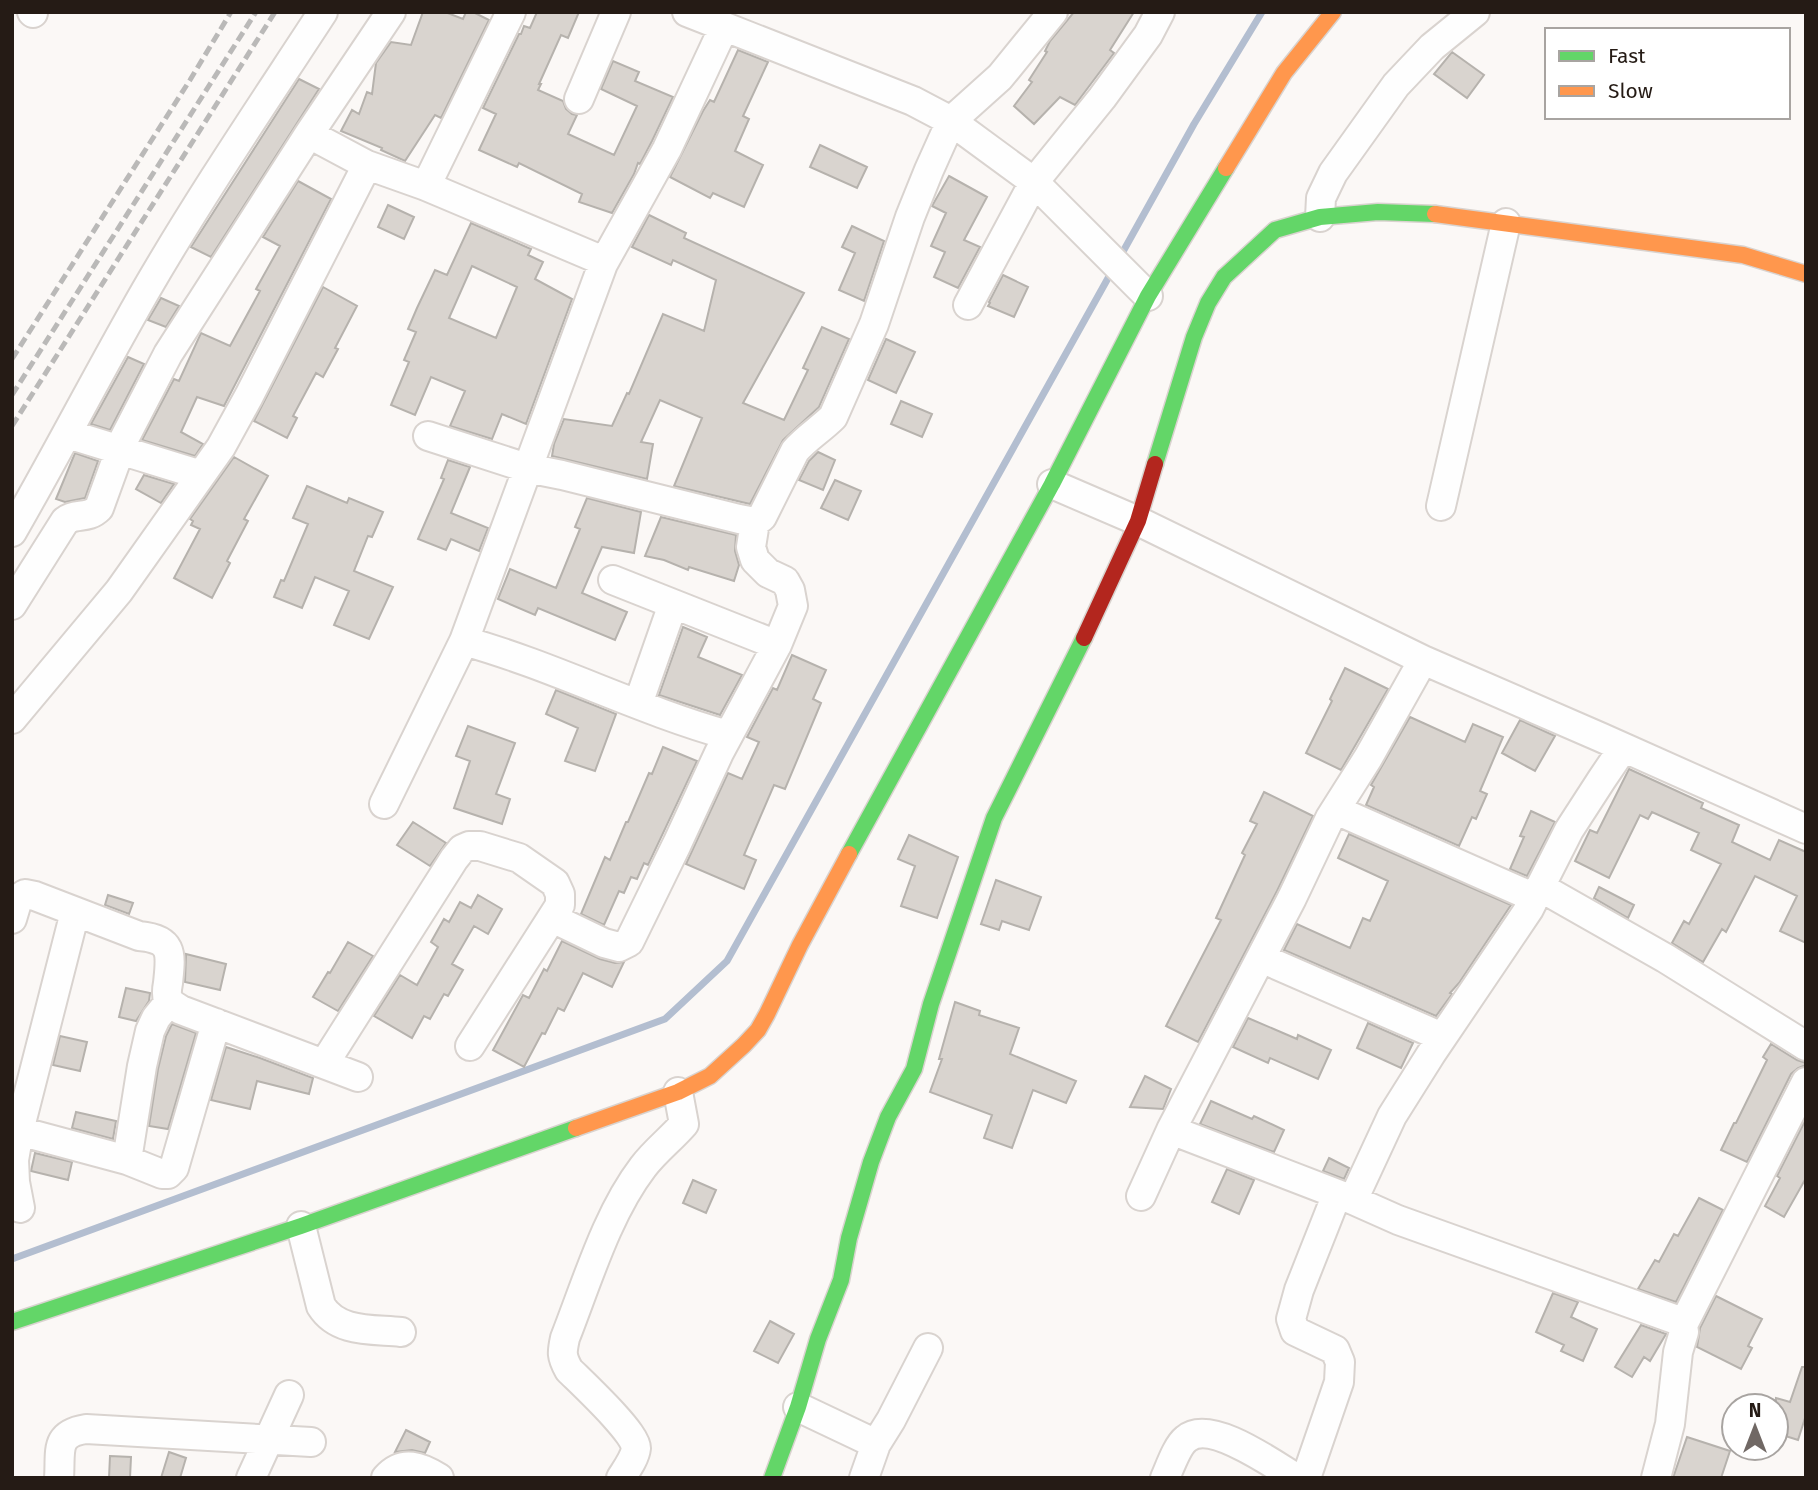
<svg xmlns="http://www.w3.org/2000/svg" width="1818" height="1490" font-family="'Fira Sans',sans-serif">
<rect width="100%" height="100%" fill="#fbf8f6"/>
<g fill="none" stroke-linecap="round" stroke-linejoin="round">
<path stroke="#b3bed0" stroke-width="7" d="M1120,257L1194,124L1262,12
M12,1259L665,1019L727,961L1112,271"/>
</g>
<path fill="#d9d4cf" stroke="#b6b2ad" stroke-width="2" fill-rule="evenodd" d="M423,12H445L463,19L466,12H473L489,20L441,118L435,115L405,161L381,150L382,148L341,131L352,110L359,114L367,92L372,94L376,63L391,42L411,45Z
M537,12H579L568,38L561,35L539,84H541L538,90L563,101L566,109L572,114L577,115L568,134L614,155L637,106L601,89L613,61L639,72L635,81L673,97L652,141L640,164L638,163L634,174L612,213L579,202L582,194L519,163L517,167L479,150L496,114L483,108L519,34H521L524,26L530,28Z
M1074,12H1134L1110,50L1114,53L1075,105L1060,97L1034,124L1014,106L1032,82L1029,80L1047,52L1045,51L1050,41Z
M738,50L768,62L743,116L749,119L735,151L763,165L744,207L713,193L710,198L670,177L703,111L710,100L714,102Z
M1452,52L1484,75L1467,98L1434,74Z
M299,79L319,89L211,257L191,247Z
M820,145L867,167L857,188L810,167Z
M949,176L987,197L964,240L980,247L958,288L934,277L945,252L931,246L946,213L932,206Z
M298,181L331,199L224,406L197,397L181,432L203,444L195,456L142,440L174,379L179,381L201,333L230,346L260,291L256,289L280,246L263,237Z
M388,205L414,217L404,239L378,227Z
M649,215L686,233L684,238L804,293L743,403L784,420L808,370L803,368L822,327L849,339L819,407L783,440L750,504L674,486L702,418L660,400L641,442L653,444L647,479L552,456L554,444L564,419L612,426L627,393L629,394L663,314L704,331L716,280L673,260L671,265L632,247Z
M471,223L531,249L528,255L543,262L535,279L572,299L526,424L502,414L492,439L450,426L465,391L431,377L415,415L391,405L409,362L404,360L416,332L408,329L417,308L435,270L447,275ZM472,266L517,287L496,338L449,318Z
M852,226L884,241L864,301L839,290L855,253L842,247Z
M1003,275L1028,287L1014,317L988,306L990,303L989,302Z
M323,287L357,306L335,348L338,349L323,377L316,373L293,416L297,418L287,438L254,421Z
M161,298L179,306L166,327L148,320Z
M886,339L915,352L896,393L868,380Z
M128,357L144,364L110,430L91,424Z
M901,401L932,414L922,437L891,424Z
M818,452L835,460L823,490L799,480L809,461Z
M75,453L98,461L85,498L65,502L56,499Z
M234,457L268,476L244,519L248,521L227,561L230,563L212,598L174,578L200,529L191,525L193,521L190,519Z
M448,460L470,467L451,513L488,528L479,551L451,539L446,550L418,539L444,479L441,478Z
M144,475L174,484L161,503L136,489Z
M835,480L861,491L848,520L821,508Z
M307,486L347,503L349,498L383,512L372,537L368,536L354,571L393,587L369,639L334,625L349,591L315,577L302,608L274,597L281,580L284,581L308,524L293,518Z
M587,498L641,512L634,553L602,547L582,593L627,612L615,640L538,608L535,615L498,599L510,569L556,588L580,529L575,527Z
M661,517L736,535L735,551L739,565L734,581L689,567L688,570L664,560L645,556Z
M683,627L707,637L698,657L742,675L720,715L659,695Z
M792,655L826,670L813,699L821,703L785,789L774,785L744,855L756,860L744,889L686,864L728,773L742,779L759,742L747,737L773,688L777,690Z
M1345,668L1388,689L1341,770L1306,753L1332,701L1330,699Z
M556,690L616,714L595,771L565,761L578,728L546,714Z
M1410,717L1465,742L1473,724L1503,737L1480,791L1487,794L1476,819L1472,817L1459,846L1366,805L1374,787L1371,785Z
M1520,720L1555,736L1535,771L1502,753Z
M468,726L515,743L496,794L510,799L502,824L454,808L470,761L456,756Z
M663,747L697,761L648,865L644,863L637,879L631,877L624,893L619,891L604,925L581,914L605,857L610,860L626,822H628L649,773L652,774Z
M1629,769L1703,803L1701,808L1739,825L1732,842L1770,860L1779,840L1806,852V943L1780,931L1797,896L1755,876L1726,932L1722,929L1703,962L1672,943L1684,921L1689,924L1721,864L1691,850L1699,833L1652,812L1648,819L1640,815L1609,878L1575,861L1590,830L1597,833Z
M1264,792L1313,816L1277,891L1198,1042L1166,1026L1221,920L1216,918L1245,855L1242,853L1257,824L1250,821Z
M1531,811L1555,822L1527,876L1510,869L1524,837L1520,836Z
M413,822L446,843L430,866L397,845Z
M1349,834L1511,905L1459,983L1450,993L1452,994L1436,1016L1284,950L1297,924L1350,948L1363,918L1370,921L1388,881L1338,858Z
M909,835L958,857L937,918L901,906L915,866L898,859Z
M996,880L1041,897L1029,930L1002,921L999,930L981,924Z
M1599,887L1634,905L1628,918L1594,898Z
M108,895L133,903L129,914L105,905Z
M478,895L502,909L488,934L474,926L452,964L463,970L448,996L444,994L430,1019L424,1016L412,1038L374,1016L400,975L417,985L438,947L431,942L444,919L449,922L460,902L471,908Z
M562,941L600,959L615,963L624,962L612,987L583,973L564,1011L558,1008L545,1034L542,1033L524,1067L493,1050L523,995L529,998L544,969L547,971Z
M348,942L373,956L338,1011L313,997L328,972L330,973Z
M186,954L226,964L220,990L185,982Z
M126,988L150,993L149,1001L136,1021L119,1017Z
M955,1002L980,1011L979,1015L1019,1028L1010,1054L1076,1081L1066,1103L1033,1090L1012,1148L984,1138L992,1115L930,1092L942,1059H939Z
M1248,1018L1297,1039L1298,1035L1331,1050L1318,1079L1270,1058L1268,1063L1233,1047Z
M1368,1023L1413,1043L1401,1068L1357,1048Z
M172,1024L196,1033L168,1129L149,1126L158,1069L166,1036Z
M60,1036L87,1042L80,1071L53,1065Z
M1771,1044L1797,1060L1806,1063V1065L1798,1068L1791,1074L1747,1162L1721,1150L1734,1123H1736L1767,1060L1763,1057Z
M226,1047L260,1058L313,1078L309,1094L257,1081L250,1109L211,1100Z
M1145,1076L1171,1089L1163,1109L1130,1107Z
M1211,1101L1252,1119L1254,1116L1284,1130L1274,1152L1200,1124Z
M76,1112L116,1121L113,1139L72,1128Z
M1806,1119V1178L1784,1217L1765,1206L1780,1178L1777,1176Z
M35,1153L72,1162L68,1180L31,1171Z
M1329,1158L1349,1168L1344,1179L1323,1171Z
M1227,1169L1254,1180L1239,1214L1212,1202Z
M693,1180L716,1190L706,1213L683,1203Z
M1699,1198L1723,1210L1676,1302L1638,1289L1655,1260L1659,1262L1674,1234L1678,1236Z
M1553,1293L1578,1302L1571,1317L1597,1329L1583,1361L1561,1351L1564,1345L1536,1332Z
M1716,1296L1762,1319L1748,1346L1752,1348L1741,1369L1697,1347L1700,1328Z
M770,1321L794,1334L778,1363L754,1351Z
M1641,1325L1666,1334L1650,1361L1644,1357L1632,1377L1615,1367Z
M1802,1367H1806V1415L1798,1440L1776,1433V1398L1790,1402Z
M406,1430L430,1442L425,1453L412,1450L395,1452Z
M1687,1437L1730,1451L1721,1478H1673Z
M169,1452L186,1458L180,1478H161Z
M110,1456L131,1457L130,1478H109Z"/>
<g fill="none" stroke-linecap="round" stroke-linejoin="round">
<defs>
<path id="street" d="M32,12L33,13
M687,12L913,101L951,121L1034,182L1148,296
M579,99L616,12
M309,134L367,165L426,186L594,257L603,264
M426,186L511,12
M1320,217L1321,198L1333,173L1396,85L1432,47L1475,12
M968,305L1034,182L1102,98L1148,35L1160,12
M68,434L201,475
M428,436L527,468L562,475L739,519L755,522L762,517L795,451C806,438 821,429 833,417L874,324L910,217L929,170L951,121L1000,77L1053,12
M1052,484L1138,521L1423,660L1600,737L1806,829
M1441,506L1506,223
M12,532C58,452 100,370 146,290C201,195 263,104 323,12
M613,580L777,645
M12,605L65,521C76,512 87,520 99,508L124,439L168,354L309,134L391,12
M464,641C554,666 638,710 728,735
M638,704L673,604
M12,719L119,591L221,447L249,396L367,165
M384,804L464,641L603,264L667,149L724,27
M1336,810L1535,898
M1540,887L1665,958L1806,1046
M552,918L604,943L619,947L629,942L677,844L719,753L777,645L793,606L790,590L785,581L768,573L755,560L751,547L755,522
M12,919L18,899L25,894L35,896L139,936C174,939 171,954 168,983C167,988 166,994 168,1000C171,1004 176,1007 181,1010L358,1077
M1261,958L1442,1037
M324,1064L454,859L462,849L469,846H480L519,858L555,883L560,894V905L470,1046
M1171,1130L1353,1200L1398,1220L1677,1320L1683,1325L1684,1332L1678,1352L1670,1424L1656,1478
M19,1131L127,1160L162,1174H168L174,1168L216,1023
M127,1160L142,1066L150,1031L156,1018L169,1002
M1141,1196L1171,1130L1292,898L1330,818L1368,758L1423,660
M1353,1200L1392,1116L1431,1054L1529,909L1569,830L1602,779L1623,748
M20,1208L15,1182L14,1160L19,1131L75,912
M301,1226L321,1306C338,1333 372,1329 401,1332
M1683,1325L1806,1082
M798,1407L876,1444
M59,1478C61,1451 54,1434 86,1429L311,1442
M251,1478L289,1395
M386,1478C403,1459 421,1467 439,1478
M621,1478C626,1470 635,1458 636,1448C636,1433 582,1383 569,1370C561,1356 562,1352 565,1338C587,1282 607,1214 643,1167C655,1151 671,1139 684,1124L678,1092
M864,1478L876,1444L891,1420L928,1348
M1165,1478C1170,1467 1177,1446 1186,1439C1210,1418 1274,1465 1296,1478
M1306,1478L1339,1382L1340,1362L1335,1350L1295,1331L1291,1319L1299,1290L1337,1194"/>
<path id="fast" d="M1155,464L1194,337L1208,303L1224,277L1275,230L1320,217L1378,212L1435,214
M849,854L1052,484L1148,296L1226,168
M12,1322L301,1226L576,1128
M772,1478L798,1407L818,1339L841,1280L849,1238L871,1162L888,1117L914,1069L931,1004L994,818L1084,638"/>
<path id="slow" d="M1226,168L1284,73L1333,12
M1435,214L1743,255L1806,274
M576,1128L678,1092L710,1076L744,1045L758,1030L767,1014L800,945L849,854"/>
<path id="jam" d="M1084,638L1138,521L1155,464"/>
</defs>
<use href="#street" stroke="#d9d3cf" stroke-width="32"/>
<use href="#fast" stroke="#d9d3cf" stroke-width="19"/>
<use href="#slow" stroke="#d9d3cf" stroke-width="19"/>
<use href="#jam" stroke="#d9d3cf" stroke-width="19"/>
<use href="#street" stroke="#fefefe" stroke-width="28"/>
<use href="#fast" stroke="#63d668" stroke-width="16"/>
<use href="#slow" stroke="#ff974d" stroke-width="16"/>
<use href="#jam" stroke="#b3261e" stroke-width="16"/>
<path stroke="#bab9b8" stroke-width="5" stroke-dasharray="10 5" stroke-linecap="butt" d="M12,359L190,80L231,12
M12,395L256,12
M12,426L275,12"/>
</g>
<rect width="1818" height="1490" fill="none" stroke="#251b15" stroke-width="28"/>
<rect x="1545" y="28" width="245" height="91" fill="#ffffff" stroke="#a8a4a1" stroke-width="2"/>
<rect x="1559" y="51" width="35" height="10" fill="#63d668" stroke="#a8a4a1" stroke-width="2"/>
<text x="1608" y="63" font-size="21" fill="#251b15">Fast</text>
<rect x="1559" y="86" width="35" height="10" fill="#ff974d" stroke="#a8a4a1" stroke-width="2"/>
<text x="1608" y="98" font-size="21" fill="#251b15">Slow</text>
<g transform="translate(1755 1427)"><circle r="33" fill="#ffffff" stroke="#a8a4a1" stroke-width="2"/>
<path d="M0-5L12 26L0 18L-12 26Z" fill="#706864"/>
<text y="-10" font-size="19" font-weight="bold" text-anchor="middle" fill="#251b15">N</text>
</g>
</svg>
